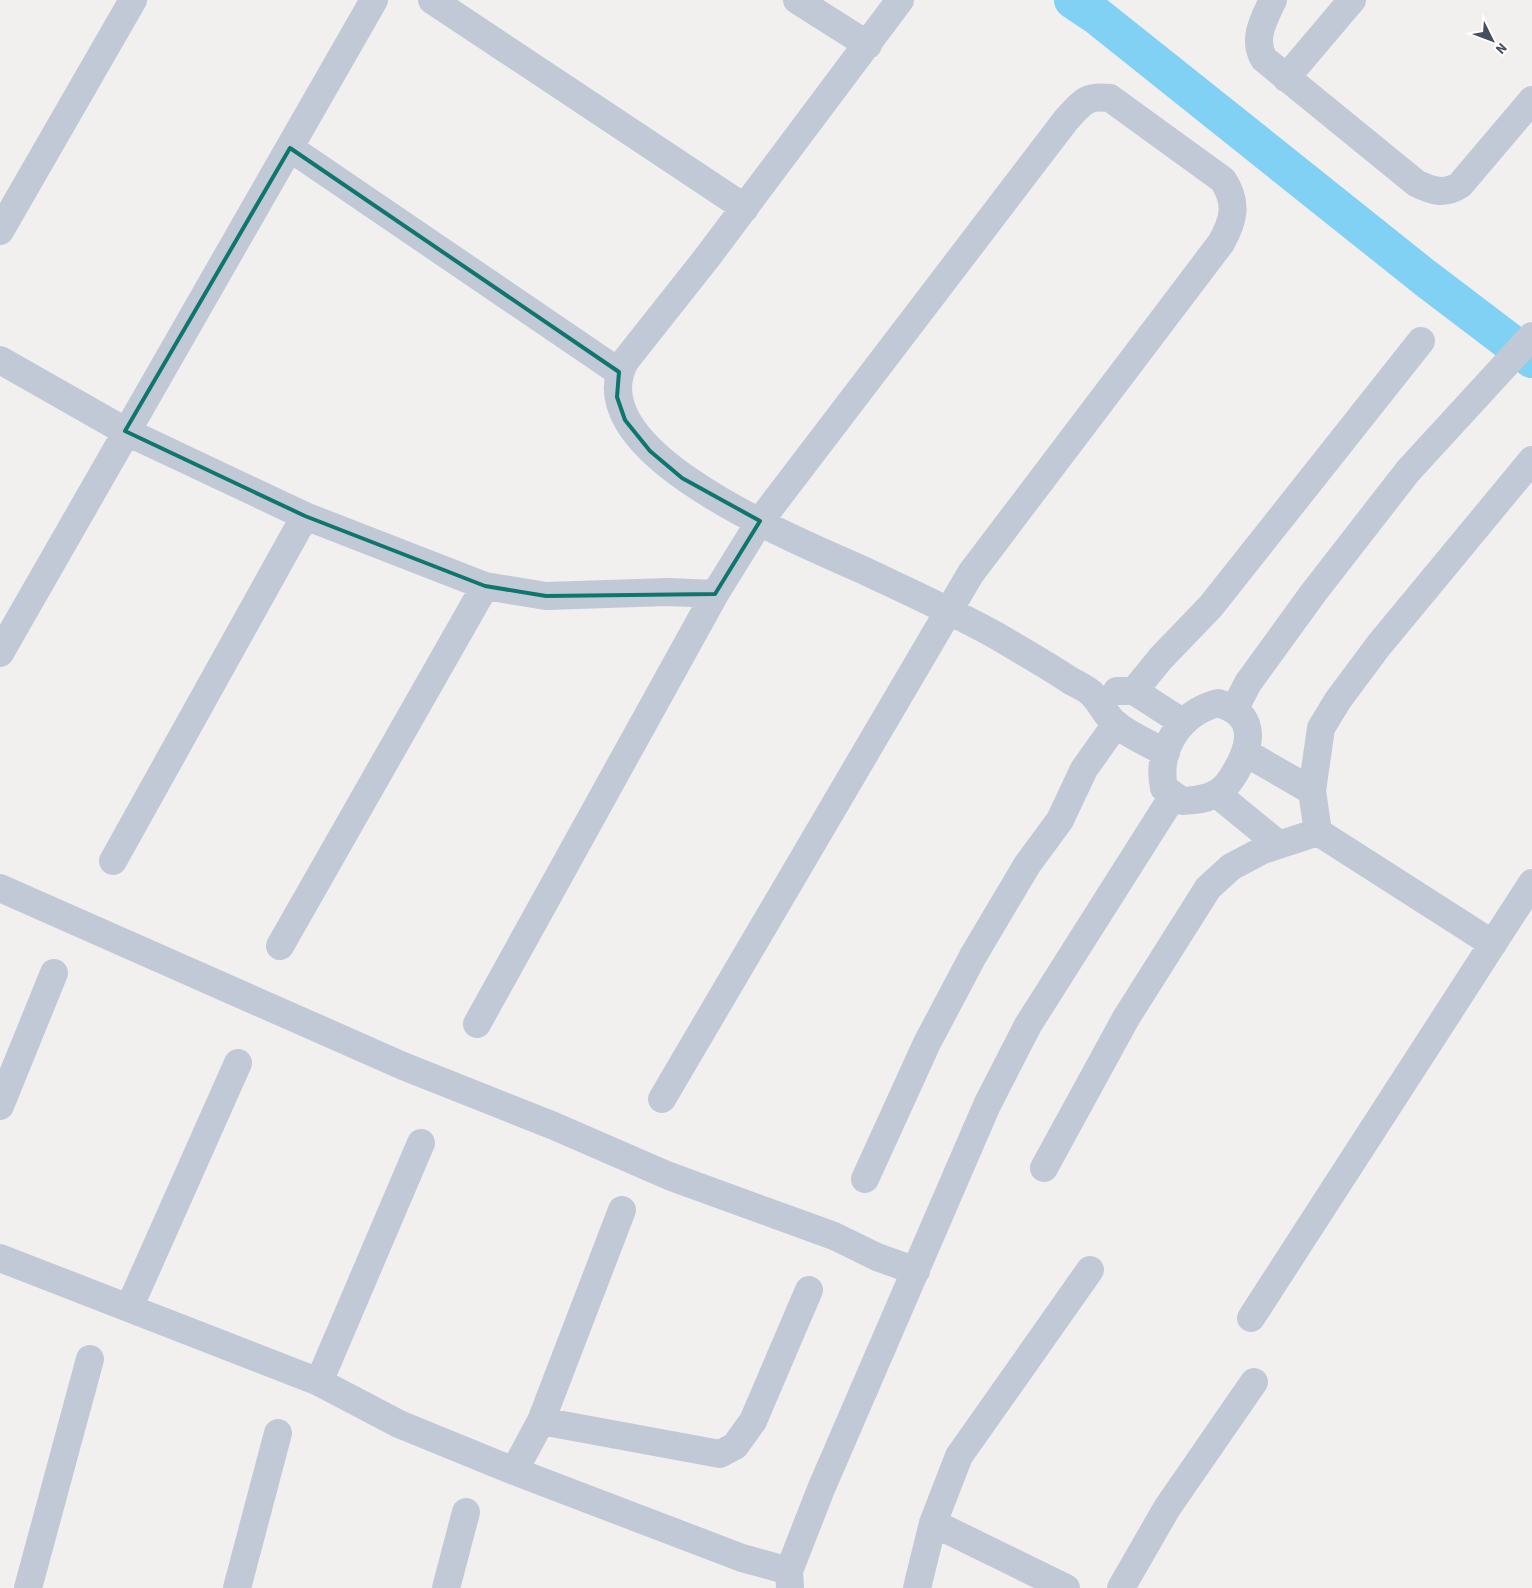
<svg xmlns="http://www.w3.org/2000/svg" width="1532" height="1588" font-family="'Source Sans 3',sans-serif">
<rect width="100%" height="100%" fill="#f2efef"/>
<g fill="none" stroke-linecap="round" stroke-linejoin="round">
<path stroke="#81d1f5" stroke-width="38" d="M1073,0L1097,16L1424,277L1532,359"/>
<path stroke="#c1c9d6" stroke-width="28" d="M432,0L745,208
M797,0L868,45
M900,0L709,255L626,360C572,452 804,543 865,571C909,592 954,612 997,636C1022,651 1047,665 1071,681C1078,685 1088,689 1093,695C1102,704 1106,717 1117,725C1131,736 1150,744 1166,753
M1273,0C1264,19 1252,39 1264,59L1416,183C1432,191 1444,195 1460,185L1532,100
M1286,78L1352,0
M290,148L619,372
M0,231L133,0
M0,360L125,431L305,516L485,586L546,596L668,592L715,594
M0,653L374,0
M1117,691H1134L1182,722
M1134,691L1161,658L1211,606L1421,341
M1218,703C1256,714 1253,742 1236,771C1231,780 1224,790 1215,794C1205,800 1193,800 1182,801L1164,788C1156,749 1180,713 1218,703Z
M1235,708L1248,683L1314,592L1408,471L1532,336
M1246,753L1312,791
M1217,794L1278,844
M113,861L305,516
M0,888L403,1066L554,1126L669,1176L834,1236L877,1257L916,1271
M1493,944L1318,832L1312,791L1321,728L1338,700L1379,645L1532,460
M280,946L485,586
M477,1024L715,594L760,521L1066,120C1082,103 1085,95 1110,98L1223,180C1238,203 1234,220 1221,243L971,573L662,1099
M0,1106L54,973
M1044,1168L1126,1018L1208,888L1231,867L1263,850L1318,832
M865,1179L927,1043L973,956L1027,865L1060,820L1084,769L1116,724
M0,1258L319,1382L399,1424L514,1471L742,1558L789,1571
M129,1308L238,1063
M1251,1318L1532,883
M319,1382L421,1143
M541,1421L720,1454L735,1446L753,1421L809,1290
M514,1471L541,1421L622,1210
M933,1523L1066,1588
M28,1588L90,1359
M237,1588L278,1433
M446,1588L466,1512
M790,1588L789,1571L821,1489L987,1105L1028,1025L1173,796
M917,1588L933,1523L959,1456L1090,1270
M1121,1588L1167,1508L1254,1382"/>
</g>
<path fill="none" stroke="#0f766e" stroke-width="4" stroke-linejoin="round" d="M290,148L619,372L617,397L625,420L650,451L682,478L760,521L715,594L546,596L485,586L305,516L125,431Z"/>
<g transform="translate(1492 40) rotate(132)" stroke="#ffffff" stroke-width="4" paint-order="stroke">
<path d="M0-4L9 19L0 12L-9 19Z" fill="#45505f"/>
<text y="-8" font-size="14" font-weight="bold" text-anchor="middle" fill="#45505f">N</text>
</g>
</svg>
